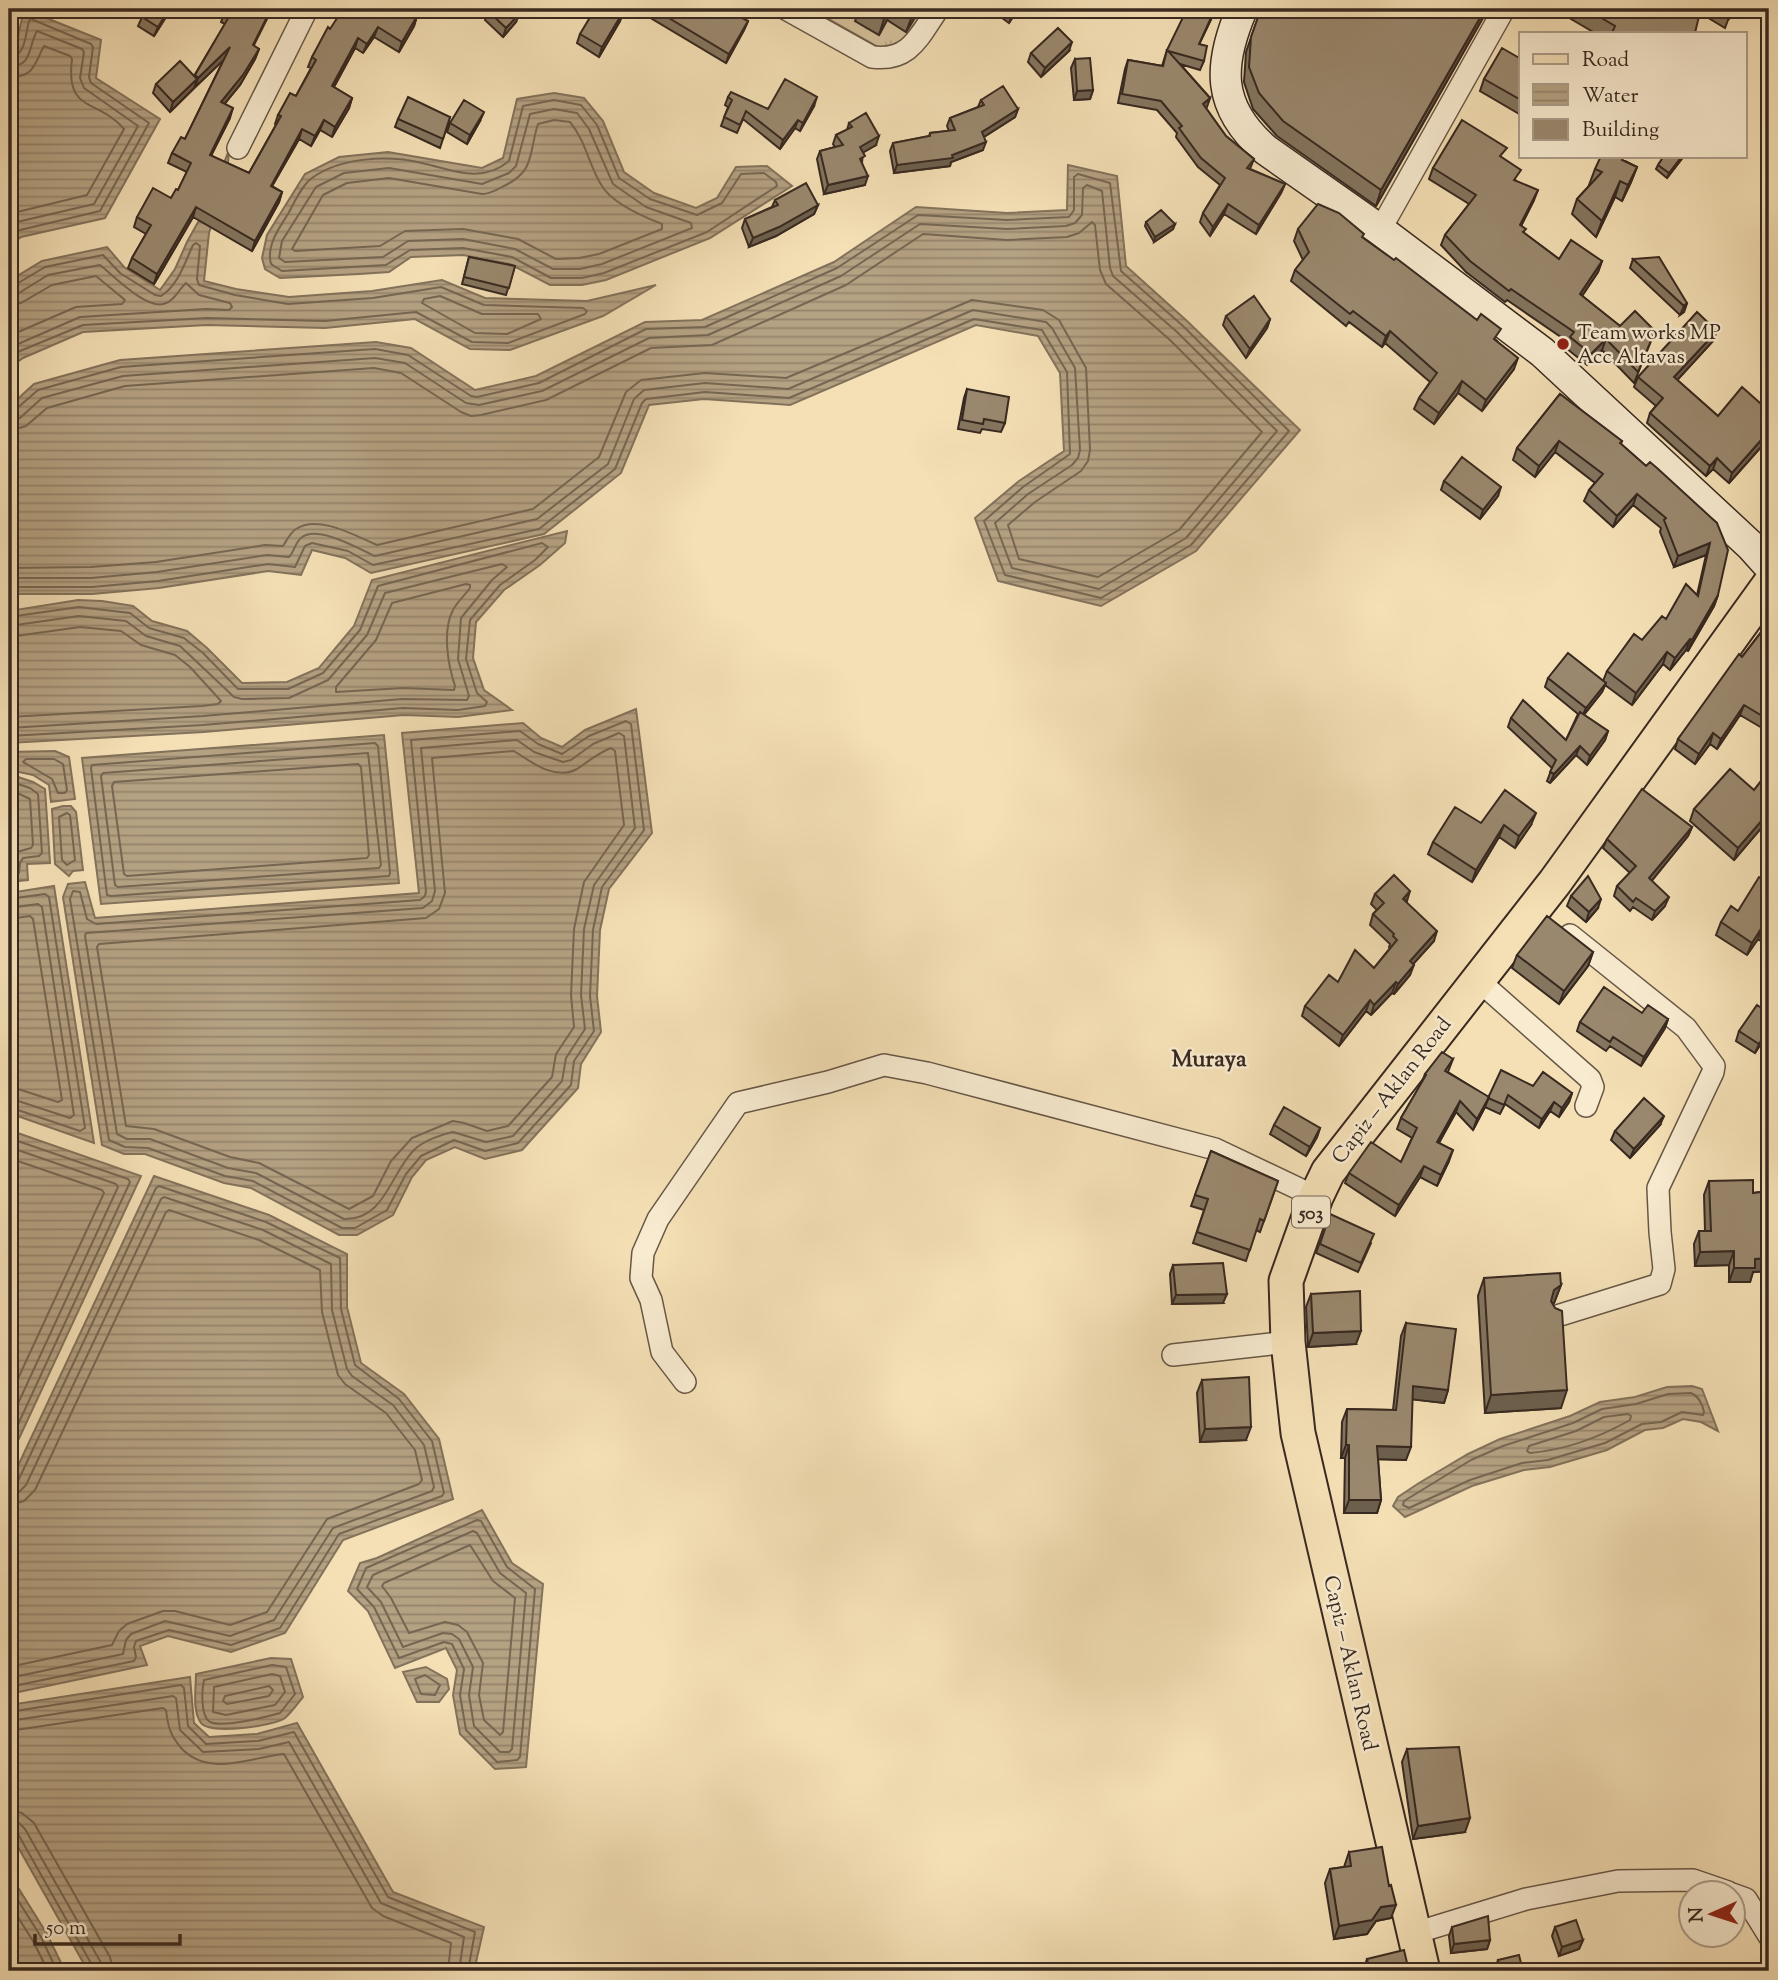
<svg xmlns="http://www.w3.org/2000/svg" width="1778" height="1980" font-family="'Sorts Mill Goudy',serif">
<defs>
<pattern id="park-tufts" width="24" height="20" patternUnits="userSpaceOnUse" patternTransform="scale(1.75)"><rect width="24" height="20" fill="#d5c19c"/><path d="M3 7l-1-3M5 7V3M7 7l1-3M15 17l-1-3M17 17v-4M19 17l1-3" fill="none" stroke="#b8a686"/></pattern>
<pattern id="water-rules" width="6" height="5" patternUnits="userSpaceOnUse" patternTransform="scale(1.75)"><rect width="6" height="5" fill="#b5a283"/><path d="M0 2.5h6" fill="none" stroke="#94846b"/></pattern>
</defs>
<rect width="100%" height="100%" fill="#f5e0b6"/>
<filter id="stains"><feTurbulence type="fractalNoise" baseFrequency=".00286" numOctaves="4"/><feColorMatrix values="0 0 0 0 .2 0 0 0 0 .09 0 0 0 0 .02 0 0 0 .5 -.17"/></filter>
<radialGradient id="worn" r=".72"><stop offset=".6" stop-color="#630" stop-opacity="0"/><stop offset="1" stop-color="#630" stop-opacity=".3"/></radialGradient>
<path fill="url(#park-tufts)" stroke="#86755e" stroke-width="2" d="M811,9H925L900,44L880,48Z"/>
<path fill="url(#water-rules)" stroke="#83725b" stroke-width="2" d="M24,9L101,40L96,78L160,119L105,218L21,237L9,246V51L15,50Z
M554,93L584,98L603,121L624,172L654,193L696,208L717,198L736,167L767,166L792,186L710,238L606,280L582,285H550L510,264L463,255L411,257L389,272L359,274L280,278L265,269L262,258L267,235L305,174L339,157L388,152L482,168L503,158L517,99Z
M229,150L227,176L209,233L204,281L236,289L289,297L372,291L442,280L485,298L587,301L656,285L603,316L510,350L470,349L415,319L325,328L207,325L83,332L23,358L9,368V281L42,261L107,247L124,267L160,290L175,269L187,242L207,206Z
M1068,165L1117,176L1126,266L1187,321L1300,430L1196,551L1101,606L998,581L975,518L1019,481L1064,451L1060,373L1038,336L976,325L790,405L704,399L649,405L621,473L544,534L371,573L345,558L312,550L301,575L268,571L159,588L92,594H9V407L34,384L120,360L376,342L411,348L475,390L536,376L645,322L702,320L834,262L916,207L1007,213L1067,210Z
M567,531L565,543L540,565L504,590L476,622L473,658L484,690L512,710L458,717L404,715L204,732L9,743V611L78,600L102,601L133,606L152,621L187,631L207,648L242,683L287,682L319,668L354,626L372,580Z
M636,709L652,833L609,889L600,930L597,996L601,1032L581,1064L578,1088L522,1150L485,1159L455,1147L426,1160L412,1177L393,1215L357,1235H339L251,1188L224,1183L145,1154H124L102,1145L63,897L68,884L85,882L95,918L419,893L402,733L523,723L541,738L562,747L585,730Z
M384,735L399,883L101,904L82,758Z
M55,751L69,757L75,799L51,802L49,785L33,775L9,770V752Z
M9,774L33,782L45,789L50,863L27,864L28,880L9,882Z
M63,806H71L76,812L83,870L73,871L69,876L55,864L52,809Z
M54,886L94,1143L9,1113V893Z
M9,1130L141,1176L9,1460Z
M154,1176L269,1215L347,1254V1307L361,1363L404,1394L439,1439L453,1499L343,1540L285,1633L231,1652L168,1636L140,1646L147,1665L9,1694V1485Z
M1692,1386L1702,1389L1718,1431L1701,1422L1683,1419L1663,1428L1645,1430L1607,1450L1550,1467L1524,1470L1472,1486L1405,1517L1393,1506L1398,1497L1419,1483L1468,1454L1500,1439L1570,1416L1600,1402L1635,1397L1667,1387Z
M482,1510L512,1563L543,1584L526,1767L495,1769L460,1734L453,1695L457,1670L446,1648L395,1668L368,1611L348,1591L360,1563L377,1558Z
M271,1658L291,1659L303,1697C298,1703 292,1712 285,1718C275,1726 210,1735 201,1723C192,1711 196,1688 196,1674Z
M426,1667L447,1679L449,1689L439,1702H417L403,1672Z
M190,1677L194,1723L209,1737L257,1734L297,1723L393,1892L484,1927L474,1971H88L9,1831V1705Z
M9,1873L47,1934L65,1971H9Z"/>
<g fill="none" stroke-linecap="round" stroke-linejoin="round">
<path stroke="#766652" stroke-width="2" d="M9,57C26,57 25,35 29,21L31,19L91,44L93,47L89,77L91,83L149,123L100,211L20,230L9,237
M9,66C33,67 28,46 37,31L82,49L84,52L80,78L84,88L138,126L94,204L17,222L9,227
M9,77C35,77 34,64 44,46L70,56L72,59C65,114 98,98 124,129L87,195L9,214
M554,100L581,105L597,125L619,178L650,199L697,215L722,203L741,174L764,173L776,182L777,186L707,232L604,273L582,278H551L512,257L463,248L410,250L386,265L282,271L271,264C266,246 279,228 288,214C294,203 302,185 312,178C341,157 388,155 422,163C452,170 482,184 509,161L523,106Z
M554,109L577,113L589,129L613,184L646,207L691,223L692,228L602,264L580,269H553L515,249L463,239L408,241L383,257L285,262L279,258L282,241L316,187L344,173L389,168L482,184L509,173L516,166L530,114Z
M554,120L570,122C586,141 589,166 602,186C612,203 644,217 662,224V229L599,254L579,258L556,259L518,239L463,229L405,231L380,246L295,251L292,249L323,195L347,183L389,178L482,194C489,194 495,191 502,187C536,171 528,155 538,124Z
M9,286L15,285L45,267L103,255L120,273L155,295L161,296C178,286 185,262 193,245L196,243L200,246L197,279L199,285L235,295L288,304L373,298L441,287L484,305L583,308L587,311L585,314L508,343L472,342L416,312L325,321L207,318L83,325L20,351L9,359
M9,295L19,293L48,275L100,265C113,275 148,312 166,303C175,300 179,289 186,283L199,295L230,303L232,307L229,310L206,309L80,317L9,348
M440,296L482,314H538L541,319L507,334L475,333L422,303L424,299Z
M9,305L21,303L52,285L96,276L125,300L122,304L76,307L9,336
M9,411L15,410L38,390L121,367L375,349L408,355L471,396L477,397L539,383L646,329L705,327L837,268L918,215L1007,220L1069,217L1074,210V177L1078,174L1110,183L1121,271L1183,326L1289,431L1191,545L1101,598L1005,575L984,521L1023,487L1070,454L1067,372L1042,330L974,319L789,398L705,392L646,399L642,403L615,469L539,529L373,565L348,551L312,543L305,546L295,567L268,564L158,581L92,587H9
M9,420L20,418L42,398L123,376L375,358L405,363L466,403L479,405L542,391L649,338L708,335L841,276L920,224L1007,229L1066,226L1075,223L1082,215L1083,188L1087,185L1102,191L1110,268L1113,276L1177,332L1277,431L1186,538L1099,589L1012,568L995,523L1028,494L1072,465L1078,458L1080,450L1075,368L1052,328L1046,322L973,310L788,389L705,383L644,390L634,399L608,464L537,519L375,556C359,549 317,524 301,538C295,543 294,552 289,557L267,555L157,572L91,578H9
M9,431L26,426L47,408L125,386L374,368L401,373L461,412L471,416L481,415L546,400L651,348L712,345L846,285L923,234L1007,240L1067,237L1079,233L1092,222L1095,225L1100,270L1106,284L1170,340L1262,432L1179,530L1098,577L1019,559L1008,525L1035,502L1081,471L1088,461L1090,450L1086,368L1059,320L1043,310L972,300L786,378L705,373L641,380L626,392L599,457L533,509L377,545C356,536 318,514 296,529C290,533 287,540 283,546L265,545L156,562L91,567L9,568
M466,584L470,585V588C465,595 457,602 453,610C442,631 448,665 455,686L454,690L403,688L336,692V687L376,640L392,603Z
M9,617L79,607L130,613L149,628L184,638L203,653L238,689H288L323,673L360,630L378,586L542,543L548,547L535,560L500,585L470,620L466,659L477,693L487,702L485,706L458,710L403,708L203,725L9,736
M9,626L79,616L126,621L146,636L180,646L234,697L242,699L289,698L328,680L367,635L385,593L502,564L507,567L492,580L461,618L458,659L469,696L467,700L402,699L203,716L9,728
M9,637L80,627L121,631L141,645L175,655L190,667L221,701L218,704L202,706L9,717
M626,721L631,724L644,830L602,887L593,930L590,996L594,1031L574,1061L571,1085L518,1143L485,1151L454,1140L421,1156L406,1174L387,1210L355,1228H342L253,1181L225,1176L148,1148L125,1147L109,1140L70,899L73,891L80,892L87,919L96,924L420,900L425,896L426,891L411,740L520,731L538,744L562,754L589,736Z
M619,733L624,736L635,828L594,885L584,929L581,995L585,1029L566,1058L562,1081L513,1136L486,1142L453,1132C442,1134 423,1141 414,1150C390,1174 385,1220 344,1219L256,1173L228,1168L150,1139H127L117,1134L85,936L86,933L423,908L432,901L435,891L421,748L517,740L534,752L563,762L571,760L593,744Z
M375,743L378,746L390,873L389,876L111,896L107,895L91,768L92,765Z
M611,748L615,751L624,825L584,882L574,929L571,995L574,1027L556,1054L552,1077L508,1126L487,1131L464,1123L453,1121L412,1138L391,1161L373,1196L349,1209L259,1163L230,1157L154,1129L126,1126L97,947L99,944L426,918L439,909L445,893L432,758L514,751C531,762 555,781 577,769C589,761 598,753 611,748Z
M368,753L381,865L379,868L118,887L115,885L101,776L103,773Z
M54,759L63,764L67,790L65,793H58L52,779L23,762L26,759Z
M358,764L361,767L369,855L367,858L127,876L124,874L112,786L114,782Z
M9,781L30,788L38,794L42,853L39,856L23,858L20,863L19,873L9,875
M9,789L30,799L33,845L31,848L17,852L9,866
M67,813L70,815L75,860L67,865L62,860L59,817Z
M9,899L45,894L49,897L85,1128L80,1131L9,1107
M9,908L38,904L42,907L74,1115L70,1118L9,1098
M9,919L30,916L33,919L62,1100L58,1102L18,1089L9,1088
M9,1138L128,1179L130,1182L9,1444
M9,1147L116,1184L118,1187L9,1423
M9,1158L102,1190L104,1193L9,1398
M1691,1393C1699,1396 1702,1403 1704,1412L1703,1415L1682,1412L1661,1422L1642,1424L1605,1443L1548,1460L1522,1463L1470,1480L1409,1508L1403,1505L1404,1501L1471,1460L1503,1446L1573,1423L1602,1409L1636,1404L1668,1394Z
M1628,1414L1631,1416L1630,1420C1600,1437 1565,1450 1530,1453L1527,1451L1529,1446L1576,1431L1604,1417Z
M9,1485H14L18,1481L156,1188L159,1186L266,1222L340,1258L341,1309L355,1365L399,1399L432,1441L444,1493L442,1496L339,1534L280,1628L231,1645L169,1630L136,1641L134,1647L136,1657L134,1661L9,1687
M9,1494L19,1492L26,1485L161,1199L164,1197L263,1230L331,1264L332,1310L347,1369L352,1376L393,1405L424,1445L434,1487L432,1491L333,1528L274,1620L230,1636L165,1621L131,1634L126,1640L123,1654L9,1678
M9,1505L24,1501L35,1490L166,1212L169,1210L259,1240L320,1270L322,1312L338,1375L345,1384L386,1413L415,1450L422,1480L419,1484L327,1519L267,1612L230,1625L175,1611H163L127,1624L119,1631L112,1645L9,1667
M477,1520L481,1521L507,1567L535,1589L520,1757L517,1760L497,1762L466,1730L460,1695L464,1669L452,1644L444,1642L399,1658L374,1607L357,1589L366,1568Z
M473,1531L477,1533L500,1573L526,1593L512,1749L509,1752H500L474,1726L469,1695L473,1667L459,1639L452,1634L443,1633L403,1647L381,1602L367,1587L373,1575Z
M470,1545L493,1581L515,1598L503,1732L500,1735L484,1720L479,1695L483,1663L467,1632L458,1625L445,1622L409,1633L391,1598L382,1586L384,1583Z
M272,1665L286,1667L295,1694L280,1713C266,1717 223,1728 210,1722C200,1716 202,1689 204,1680Z
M272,1674L280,1676L285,1692L275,1705L226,1715L213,1712L214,1687Z
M425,1675L440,1685L435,1695L421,1694L415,1679Z
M269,1686L273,1690L269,1696L227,1704L223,1701L225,1696Z
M9,1712L181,1685L184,1688L188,1726L206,1744L258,1741L294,1732L388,1897L475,1932L468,1971
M9,1721L173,1696L176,1698L180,1730L203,1752L259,1749L289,1742L381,1903L464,1937L459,1971
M9,1731L163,1708L166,1710C168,1728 171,1737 183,1750C211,1777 251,1757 284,1754L372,1908L383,1916L451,1943L448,1971
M9,1810L22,1813L34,1823L110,1957L113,1971
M9,1821L18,1822L25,1829L100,1961L102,1971
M9,1830L18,1834L92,1965L93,1971
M9,1886L41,1937L57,1971
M9,1903L33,1941L48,1971"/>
<defs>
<path id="street" d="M786,9L872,57C910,62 919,36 938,9
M238,148L307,9
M1380,230L1504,9
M1478,980L1590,1079L1593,1087L1586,1106
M1557,1316L1660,1284L1664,1269L1660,1232L1658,1188L1713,1072L1714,1066L1686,1028L1570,935
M1173,1355L1288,1342
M685,1382L662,1352L651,1300L641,1278L643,1253L658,1219L738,1103L828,1082L884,1065L927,1073L1215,1149L1316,1197
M1732,1894L1746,1899L1769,1936
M1415,1933L1526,1899L1618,1881L1693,1880L1728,1892"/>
<path id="secondary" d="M1242,9C1218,65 1216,107 1266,150L1380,230L1542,352L1751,546L1769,566"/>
<path id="primary" d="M1423,1971L1298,1433L1288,1342L1286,1281L1316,1197L1328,1172L1555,882L1769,585"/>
</defs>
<use href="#street" stroke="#675746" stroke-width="24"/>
<use href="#secondary" stroke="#382920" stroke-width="33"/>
<use href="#primary" stroke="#382920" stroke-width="37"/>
<use href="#street" stroke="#f8ebd0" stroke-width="21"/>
<use href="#secondary" stroke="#f8ebd0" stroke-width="30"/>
<use href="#primary" stroke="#f5e0b6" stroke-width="33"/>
</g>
<path fill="#84755f" stroke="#382920" stroke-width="2" d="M171,9L154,36L138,26L142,17Z
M226,9L254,46L259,49L255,59L240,85L224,104L230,118L211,156L249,173L276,125L275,124L278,115L296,96L311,68L308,67L312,57L330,29L360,16H417L414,26L399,52L374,37L363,53L355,48L334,87L352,98L349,108L332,137L320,130L311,146L299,139L272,186L282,192L279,202L252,251L193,217L154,284L128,268L132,258L146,234L134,227L137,217L171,198L178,190L187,172L168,163L172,153L185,139L224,59L170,112L153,93L156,84L194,76L225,24L221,22Z
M640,9H719L729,15L748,21L744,30L726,63L639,11Z
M860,9H920L906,32L887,20L879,35L855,21Z
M990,9H1018L1009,23Z
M1088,9H1097L1095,13Z
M1216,9L1199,44L1204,61L1200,70L1180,64L1210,98L1206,108L1226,136L1254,159L1250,169L1285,184L1281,193L1256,234L1224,214L1210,236L1200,222L1203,213L1220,185L1198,167L1176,137L1177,133L1157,110L1118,103L1125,69L1128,60L1162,66L1167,50Z
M1261,9H1488L1376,206L1277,136L1253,109L1244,82L1246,52Z
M1554,9H1675L1695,33H1595Z
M1704,9H1732L1725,28L1702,14Z
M488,11L516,22L503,37L485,20Z
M623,12L620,21L599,57L577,43L580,34Z
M1069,51L1041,77L1028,62L1031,53Z
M1075,59L1093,90L1090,99L1074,100L1071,68Z
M1521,59V115L1480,91L1484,79Z
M728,97L768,109L814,106L800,131L795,128L780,149L743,119L737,133L721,126L728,107L725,105Z
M981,100L1018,109L1015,117L984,137L983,150L951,162L950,166L894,173L890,151L893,143L929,136L930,133L949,131L947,126L950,118L978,107Z
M450,117L440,148L395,127L398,119Z
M480,121L467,144L447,132L450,123Z
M849,123L876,145L863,152L862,163L865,185L824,194L817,159L820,151L835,147L833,144L836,135L847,130Z
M1664,156H1684L1667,178L1656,169L1658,165Z
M1503,159L1516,181L1534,200L1521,226L1524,233L1559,259L1602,261L1598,272L1582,296L1620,326L1655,331L1634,383L1602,350L1587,365L1566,348L1568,342L1507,300L1505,302L1466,272L1441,245L1445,235L1469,204L1429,179L1433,168Z
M1625,161L1637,167L1631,182L1622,201L1615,197L1596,237L1572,214L1577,199L1590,185H1589L1595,169Z
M775,200L818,205L814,214L776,236L749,247L742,228L745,219L772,207Z
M1146,222L1175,224L1173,229L1154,242L1145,226Z
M1298,229L1363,238L1497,341L1514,369L1482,411L1458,393L1434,424L1414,409L1419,398L1430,382L1385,343L1382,347L1349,322L1346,326L1291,281L1295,270L1303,260L1294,241Z
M469,257L515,266L506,295L462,284Z
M1633,259L1687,303L1684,312L1680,315L1630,268Z
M1226,316L1270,319L1267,328L1246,358L1223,325Z
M1713,341L1677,380L1718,416L1769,411V438L1729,483L1713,469L1706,476L1647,423L1650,413L1656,406L1634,387L1638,377Z
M967,389L1005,423L1001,432L982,429L980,433L958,429L964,398Z
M1560,394L1622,441L1621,444L1646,466L1717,523L1718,595L1714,606L1688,651L1686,650L1670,670L1663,664L1632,705L1605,685L1602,692L1584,715L1608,731L1605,740L1587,765L1576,755L1550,783L1547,781L1552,768L1508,727L1511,718L1566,740L1578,714L1545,687L1548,678L1603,681L1607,671L1666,619L1697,595L1706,555L1674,567L1660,532L1661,528L1633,505L1613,527L1584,501L1589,490L1595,483L1555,452L1535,477L1513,460L1517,448Z
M1444,481L1498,496L1480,519L1441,490Z
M1769,622V683L1768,684L1769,686V732L1740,715L1717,749L1710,744L1695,764L1675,749L1678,739Z
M1769,771V819L1734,860L1690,821L1694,809L1754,790Z
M1481,823L1531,825L1515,848L1499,837L1472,882L1428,854L1433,842Z
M1692,827L1688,836L1651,881L1665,906L1652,920L1633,907L1630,911L1614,896L1617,886L1630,873L1603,848L1607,839Z
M1769,883V947L1758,939L1747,955L1716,935L1721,922L1738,911Z
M1375,894L1406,902L1434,941L1413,964L1410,975L1394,994L1392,993L1371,1015L1366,1011L1339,1046L1302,1016L1305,1006L1338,982L1374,968L1390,948L1389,947L1390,944L1370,925L1373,914L1377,910L1371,904Z
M1571,896L1598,908L1586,922L1567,906Z
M1593,952L1588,966L1559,1004L1512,968L1517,955Z
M1668,1019L1665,1028L1641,1066L1610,1046L1606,1051L1577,1031L1580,1022Z
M1739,1031H1769L1755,1053L1736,1041Z
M1453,1059L1448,1072L1488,1097L1533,1086L1572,1093L1569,1102L1559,1117L1550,1111L1539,1128L1505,1104L1500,1114L1485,1107L1473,1130L1456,1112L1439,1143L1449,1161L1437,1186L1420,1177L1395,1216L1345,1183L1349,1173L1401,1162L1412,1138L1397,1129L1401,1118L1421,1084L1425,1074Z
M1274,1125L1320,1128L1317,1137L1306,1156L1270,1134Z
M1660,1125L1630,1158L1611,1140L1615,1131Z
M1211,1151L1278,1181L1260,1232L1256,1230L1246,1261L1193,1243L1204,1210L1191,1206Z
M1709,1181L1753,1193L1769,1191V1271L1753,1272L1750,1282H1729V1265L1695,1266L1694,1244L1699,1231H1705L1704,1195Z
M1330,1214L1371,1243L1358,1272L1316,1253Z
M1173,1265L1223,1303L1172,1304L1170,1274Z
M1484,1278L1561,1285L1554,1303L1553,1304L1561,1408L1485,1413L1478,1296Z
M1311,1294L1356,1344L1308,1347L1306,1307Z
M1406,1323L1448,1390L1444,1403L1412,1399L1406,1460L1378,1459L1381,1500L1377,1513H1344L1345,1458H1341L1342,1422L1347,1409L1393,1410L1401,1336Z
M1202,1380L1246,1440L1200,1442L1197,1393Z
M1407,1749L1465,1832L1413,1839L1402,1762Z
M1767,1818H1769V1873L1765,1853L1764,1826Z
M1349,1852L1391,1918L1376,1921L1367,1934L1334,1939L1325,1883L1330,1869L1344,1867Z
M1452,1927L1490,1940L1487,1949L1451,1953L1449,1936Z
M1555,1927L1583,1940L1579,1949L1559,1956L1552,1936Z
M1367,1959L1407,1971H1364V1968Z
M1498,1960L1523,1971H1496L1495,1968Z"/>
<path fill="#6c5f4d" stroke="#382920" stroke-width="2" d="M169,9H171L154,36L158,27Z
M271,9H272L249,55L253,45Z
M891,9H892L887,20L879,35L884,19Z
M916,9H920L906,32L912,16Z
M1015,9H1018L1009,23L1012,14Z
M1215,9H1216L1195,53L1199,44Z
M1485,9H1488L1376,206L1381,190Z
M623,12L620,21L599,57L602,47Z
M520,13L516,22L503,37L506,28Z
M417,16L414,26L399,52L402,42Z
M748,21L744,30L726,63L729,54Z
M378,27L374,37L363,53L367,44Z
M358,38L355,48L329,96L332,86Z
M1072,42L1069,51L1041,77L1045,68Z
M230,47L227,57L195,87L198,78Z
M259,49L255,59L240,85L218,112L221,102Z
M197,79L194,88L170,112L173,102Z
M1093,90L1090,99L1074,100L1077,91Z
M817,97L814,106L800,131L803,123Z
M352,98L349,108L332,137L335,127Z
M1210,98L1207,107L1200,113L1203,104Z
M233,108L230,118L206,165L210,155Z
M1018,109L1015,117L979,140L982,132Z
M484,112L480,121L467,144L470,135Z
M324,120L320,130L311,146L315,136Z
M798,120L795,128L780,149L783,140Z
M302,129L299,139L267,195L271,186Z
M879,136L876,145L857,156L860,147Z
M986,142L983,150L951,162L950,166L894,173L897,165L952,155Z
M1682,156H1684L1667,178L1669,173Z
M1637,167L1631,182L1622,201L1628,185Z
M868,176L865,185L824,194L828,185Z
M1620,181L1615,197L1596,237L1602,221Z
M1285,184L1281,193L1256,234L1259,225Z
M1538,190L1534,200L1516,236L1520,225Z
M282,192L279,202L252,251L255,241Z
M1228,204L1224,214L1210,236L1213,227Z
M818,205L814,214L776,236L749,247L753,238Z
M196,207L193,217L154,284L157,274Z
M1175,224L1173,229L1154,242L1155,237Z
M1602,261L1598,272L1576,305L1580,294Z
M1687,303L1684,312L1680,315L1684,306Z
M1270,319L1267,328L1246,358L1250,349Z
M1390,331L1385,343L1382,347L1386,336Z
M1717,331L1713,341L1670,388L1674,377Z
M1606,339L1602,350L1587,365L1591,354Z
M1518,358L1514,369L1482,411L1486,400Z
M1462,381L1458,393L1434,424L1439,413Z
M1769,431V438L1729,483L1732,473Z
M1559,441L1555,452L1535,477L1539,466Z
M1717,458L1713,469L1706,476L1710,466Z
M1501,487L1498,496L1480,519L1483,510Z
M1637,494L1633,505L1613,527L1617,516Z
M1710,543L1706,555L1674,567L1678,556Z
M1718,595L1714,606L1688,651L1692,640Z
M1690,639L1686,650L1670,670L1675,658Z
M1667,652L1663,664L1632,705L1636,693Z
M1606,683L1602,692L1582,717L1586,708Z
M1744,705L1740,715L1717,749L1721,739Z
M1608,731L1605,740L1587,765L1590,756Z
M1713,733L1710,744L1695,764L1699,754Z
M1580,746L1576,755L1550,783L1554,774Z
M1769,812V819L1734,860L1738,848Z
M1536,813L1531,825L1515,848L1519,836Z
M1504,825L1499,837L1472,882L1476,870Z
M1692,827L1688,836L1646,888L1649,878Z
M1410,891L1407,901L1403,899Z
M1669,897L1665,906L1652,920L1655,911Z
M1601,899L1598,908L1586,922L1589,912Z
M1762,927L1758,939L1747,955L1752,943Z
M1437,931L1434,941L1406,972L1410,961Z
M1593,952L1588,966L1559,1004L1564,991Z
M1414,965L1410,975L1394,994L1398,984Z
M1396,982L1392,993L1371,1015L1374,1005Z
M1370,1000L1366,1011L1339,1046L1343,1035Z
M1668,1019L1665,1028L1641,1066L1644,1057Z
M1769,1027V1031L1755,1053L1759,1044Z
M1572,1093L1569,1102L1559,1117L1562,1108Z
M1489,1097L1485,1107L1473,1130L1477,1119Z
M1460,1101L1456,1112L1433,1153L1437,1142Z
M1554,1102L1550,1111L1539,1128L1542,1119Z
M1664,1116L1660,1125L1630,1158L1634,1149Z
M1320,1128L1317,1137L1306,1156L1310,1147Z
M1453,1150L1449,1161L1437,1186L1441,1175Z
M1424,1166L1420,1177L1395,1216L1399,1205Z
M1734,1251L1729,1265L1695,1266L1700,1252Z
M1769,1258V1271L1753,1272L1750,1282H1729L1734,1268L1755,1259Z
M1561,1285L1554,1303L1547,1308L1554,1290Z
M1227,1294L1223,1303L1172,1304L1176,1295Z
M1361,1331L1356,1344L1308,1347L1313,1333Z
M1413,1386L1448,1390L1444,1403L1408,1399Z
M1567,1390L1561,1408L1485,1413L1491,1395Z
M1251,1427L1246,1440L1200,1442L1205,1429Z
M1346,1445H1349L1345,1458H1341Z
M1377,1446L1411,1447L1406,1460L1372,1459Z
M1349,1500H1381L1377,1513H1344Z
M1470,1818L1465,1832L1413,1839L1418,1826Z
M1396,1905L1391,1918L1376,1921L1367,1934L1334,1939L1339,1926L1381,1907Z
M1490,1940L1487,1949L1451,1953L1454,1944Z
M1583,1940L1579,1949L1559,1956L1562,1947Z
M1408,1967L1407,1971H1392Z"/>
<path fill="#9a886e" stroke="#382920" stroke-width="2" d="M147,9H169L158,27L142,17Z
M226,9H271L253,45L259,49L243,75L221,102L233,108L210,155L249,173L281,116L278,115L290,93L296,96L316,60L312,57L328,27L330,29L343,9H349L360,16L365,9H405L417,16L402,42L378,27L367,44L358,38L332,86L352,98L335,127L324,120L315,136L302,129L271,186L282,192L255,241L196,207L157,274L132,258L151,225L137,217L153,188L171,198L176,189L178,190L191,163L172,153L181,137L185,139L230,47L198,78L195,75L230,15L224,12Z
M490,9H515L520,13L506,28L488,11Z
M595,9H618L623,12L602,47L580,34Z
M654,9H719L729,15L731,12L748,21L729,54Z
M867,9H891L884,19Z
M901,9H916L912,16Z
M1005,9H1015L1012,14Z
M1187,9H1215L1199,44L1207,46L1204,61L1168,51L1210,98L1203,104L1226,136L1254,159L1247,168L1285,184L1259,225L1228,204L1213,227L1203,213L1225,178L1201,158L1179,128L1182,126L1161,101L1122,94L1128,60L1163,66L1167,50Z
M1261,9H1485L1381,190L1283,121L1259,93L1249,67L1251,37Z
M1586,9H1675L1685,13L1699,16L1695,33H1612L1615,26Z
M1711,9H1732L1729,19Z
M1058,28L1072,42L1045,68L1031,53Z
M1502,48L1521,59V100L1484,79Z
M1090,58L1093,90L1077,91L1075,59Z
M180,61L197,79L173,102L156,84Z
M785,79L817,97L803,123L798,120L783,140L746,111L740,125L724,117L732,100L728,97L731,92L768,109Z
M1003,86L1018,109L982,132L986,142L952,155L953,158L897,165L893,143L930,136V133L955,130L950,118L984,105L981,100Z
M408,97L450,117L443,139L398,119Z
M464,100L484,112L470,135L450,123Z
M866,113L879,136L860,147L865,156L860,159L868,176L828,185L820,151L843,145L836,135L852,127L849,123Z
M1462,120L1507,148L1500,156L1521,170L1514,180L1538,190L1520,225L1526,229L1523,232L1559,259L1571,240L1602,261L1580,294L1620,326L1635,311L1655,331L1638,372L1606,339L1591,354L1570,337L1574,332L1511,289L1509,291L1470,261L1445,235L1476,195L1433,168Z
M1601,156H1624L1622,160L1637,167L1628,185L1620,181L1602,221L1577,199L1602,172L1595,169Z
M1664,156H1682L1669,173L1658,165Z
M806,183L818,205L779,227L753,238L745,219L778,205L775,200Z
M1318,204L1339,213L1364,234L1362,237L1394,260L1396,258L1477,320L1481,314L1501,329L1494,339L1518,358L1486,400L1462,381L1439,413L1419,398L1437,373L1390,331L1386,336L1353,311L1350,314L1295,270L1309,252L1298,229Z
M1161,210L1175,224L1155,237L1146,222Z
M469,257L515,266L509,288L464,277Z
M1659,257L1687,303L1684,306L1633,259Z
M1254,296L1270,319L1250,349L1226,316Z
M1697,312L1717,331L1674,377L1718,416L1742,387L1769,411V431L1732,473L1717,458L1710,466L1650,413L1663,398L1638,377Z
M967,389L1009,397L1005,423L984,419L983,424L962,420Z
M1560,394L1622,441L1620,443L1646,466L1650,462L1657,468L1717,523L1728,550L1718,595L1692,640L1690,639L1675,658L1667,652L1636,693L1607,671L1634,634L1642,640L1662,616L1666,619L1686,584L1698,596L1710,543L1678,556L1664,520L1666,518L1637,494L1617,516L1589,490L1603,474L1559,441L1539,466L1517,448Z
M1462,457L1501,487L1483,510L1444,481Z
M1769,622V678L1766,683L1769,686V720L1744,705L1721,739L1713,733L1699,754L1678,739L1739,654L1742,657Z
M1568,653L1606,683L1586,708L1548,678Z
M1523,700L1566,740L1580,712L1608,731L1590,756L1580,746L1554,774L1550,772L1556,760L1511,718Z
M1730,769L1754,790L1769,771V812L1738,848L1694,809Z
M1642,789L1692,827L1649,878L1669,897L1655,911L1636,898L1633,902L1617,886L1636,866L1607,839Z
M1505,790L1536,813L1519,836L1504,825L1476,870L1433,842L1455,807L1481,823Z
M1394,875L1410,891L1403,899L1437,931L1410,961L1414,965L1398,984L1396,982L1374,1005L1370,1000L1343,1035L1305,1006L1329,975L1338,982L1355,950L1374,968L1397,940L1393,936L1394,934L1373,914L1384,903L1375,894Z
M1588,876L1601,899L1589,912L1571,896Z
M1759,877L1769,883V931L1762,927L1752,943L1721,922L1731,906L1738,911Z
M1547,916L1593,952L1564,991L1517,955Z
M1604,987L1642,1013L1648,1005L1668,1019L1644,1057L1613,1037L1610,1042L1580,1022Z
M1757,1005L1769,1013V1027L1759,1044L1739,1031Z
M1442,1052L1453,1059L1445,1071L1489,1097L1477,1119L1460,1101L1437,1142L1453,1150L1441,1175L1424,1166L1399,1205L1349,1173L1371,1142L1401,1162L1417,1128L1401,1118L1426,1075L1425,1074Z
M1501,1070L1533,1086L1543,1072L1572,1093L1562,1108L1554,1102L1542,1119L1508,1095L1504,1105L1488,1098Z
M1644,1098L1664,1116L1634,1149L1615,1131Z
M1284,1107L1320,1128L1310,1147L1274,1125Z
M1211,1151L1278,1181L1264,1221L1260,1219L1250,1250L1197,1232L1208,1199L1195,1195Z
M1753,1180V1193L1769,1191V1258L1755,1259V1268H1734V1251L1700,1252L1699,1231H1711L1709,1181Z
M1330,1214L1374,1234L1361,1263L1320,1244Z
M1223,1263L1227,1294L1176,1295L1173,1265Z
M1560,1273L1561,1285L1554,1290L1551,1301L1555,1308L1562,1311L1567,1390L1491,1395L1484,1278Z
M1360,1291L1361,1331L1313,1333L1311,1294Z
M1406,1323L1456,1329L1448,1390L1413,1386L1411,1447L1377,1446L1381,1500H1349V1445H1346L1347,1409L1396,1410Z
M1249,1377L1251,1427L1205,1429L1202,1380Z
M1459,1747L1470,1818L1418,1826L1407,1749Z
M1767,1818H1769V1852L1768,1845Z
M1382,1847L1389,1886L1391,1885L1396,1905L1381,1907L1372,1920L1339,1926L1330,1869L1351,1866L1349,1852Z
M1488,1916L1490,1940L1454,1944L1452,1927Z
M1576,1920L1583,1940L1562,1947L1555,1927Z
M1404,1950L1408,1967L1392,1971H1370L1367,1959Z
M1519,1955L1523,1971H1499H1501L1498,1960Z"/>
<circle fill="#8f2418" stroke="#f8ebd0" stroke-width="2.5" cx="1563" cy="344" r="7"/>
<g text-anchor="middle" stroke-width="5" stroke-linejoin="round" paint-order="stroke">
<rect fill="#f8ebd0" stroke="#726355" stroke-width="2" x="1292" y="1196.5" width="38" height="31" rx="5"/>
<g font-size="19" font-weight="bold" fill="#382920">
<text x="1311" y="1219">503</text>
</g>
<g font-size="21" fill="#382920" stroke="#f8ebd0" text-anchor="start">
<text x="1577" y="339">Team works MP<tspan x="1577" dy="24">Acc Altavas</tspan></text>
</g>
<g font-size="21" fill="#382920" stroke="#f8ebd0">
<text transform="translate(1391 1090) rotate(-52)" y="7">Capiz – Aklan Road</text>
<text transform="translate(1351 1663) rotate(77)" y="7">Capiz – Aklan Road</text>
</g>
<g font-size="23" font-weight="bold" fill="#382920" stroke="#f8ebd0">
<text x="1209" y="1066">Muraya</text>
</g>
</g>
<rect width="1778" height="1980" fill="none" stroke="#f5e0b6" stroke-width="35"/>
<rect x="10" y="10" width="1757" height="1959" fill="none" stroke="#382920" stroke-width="3.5"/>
<rect x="18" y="18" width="1743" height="1945" fill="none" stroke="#382920" stroke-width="2"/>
<rect x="1519" y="32" width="228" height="126" fill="#f8ebd0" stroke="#ab9d8a" stroke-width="2"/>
<rect x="1533" y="54" width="35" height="10" fill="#f5e0b6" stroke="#ab9d8a" stroke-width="2"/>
<text x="1582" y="66" font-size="21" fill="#382920">Road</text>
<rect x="1533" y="84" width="35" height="21" fill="url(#water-rules)" stroke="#ab9d8a" stroke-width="2"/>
<text x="1582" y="102" font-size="21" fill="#382920">Water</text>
<rect x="1533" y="119" width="35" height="21" fill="#9a886e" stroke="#ab9d8a" stroke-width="2"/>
<text x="1582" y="136" font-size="21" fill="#382920">Building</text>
<g transform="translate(1712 1914) rotate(267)"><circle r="33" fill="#f8ebd0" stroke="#ab9d8a" stroke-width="2"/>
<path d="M0-5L12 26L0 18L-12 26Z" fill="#8f2418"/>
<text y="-10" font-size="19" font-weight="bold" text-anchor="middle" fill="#382920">N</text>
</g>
<path d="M35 1934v10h145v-10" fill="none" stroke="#382920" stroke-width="3.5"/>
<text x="46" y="1934" font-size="21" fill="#382920" stroke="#f8ebd0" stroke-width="5" paint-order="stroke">50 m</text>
<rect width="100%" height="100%" filter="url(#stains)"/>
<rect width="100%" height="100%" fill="url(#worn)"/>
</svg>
